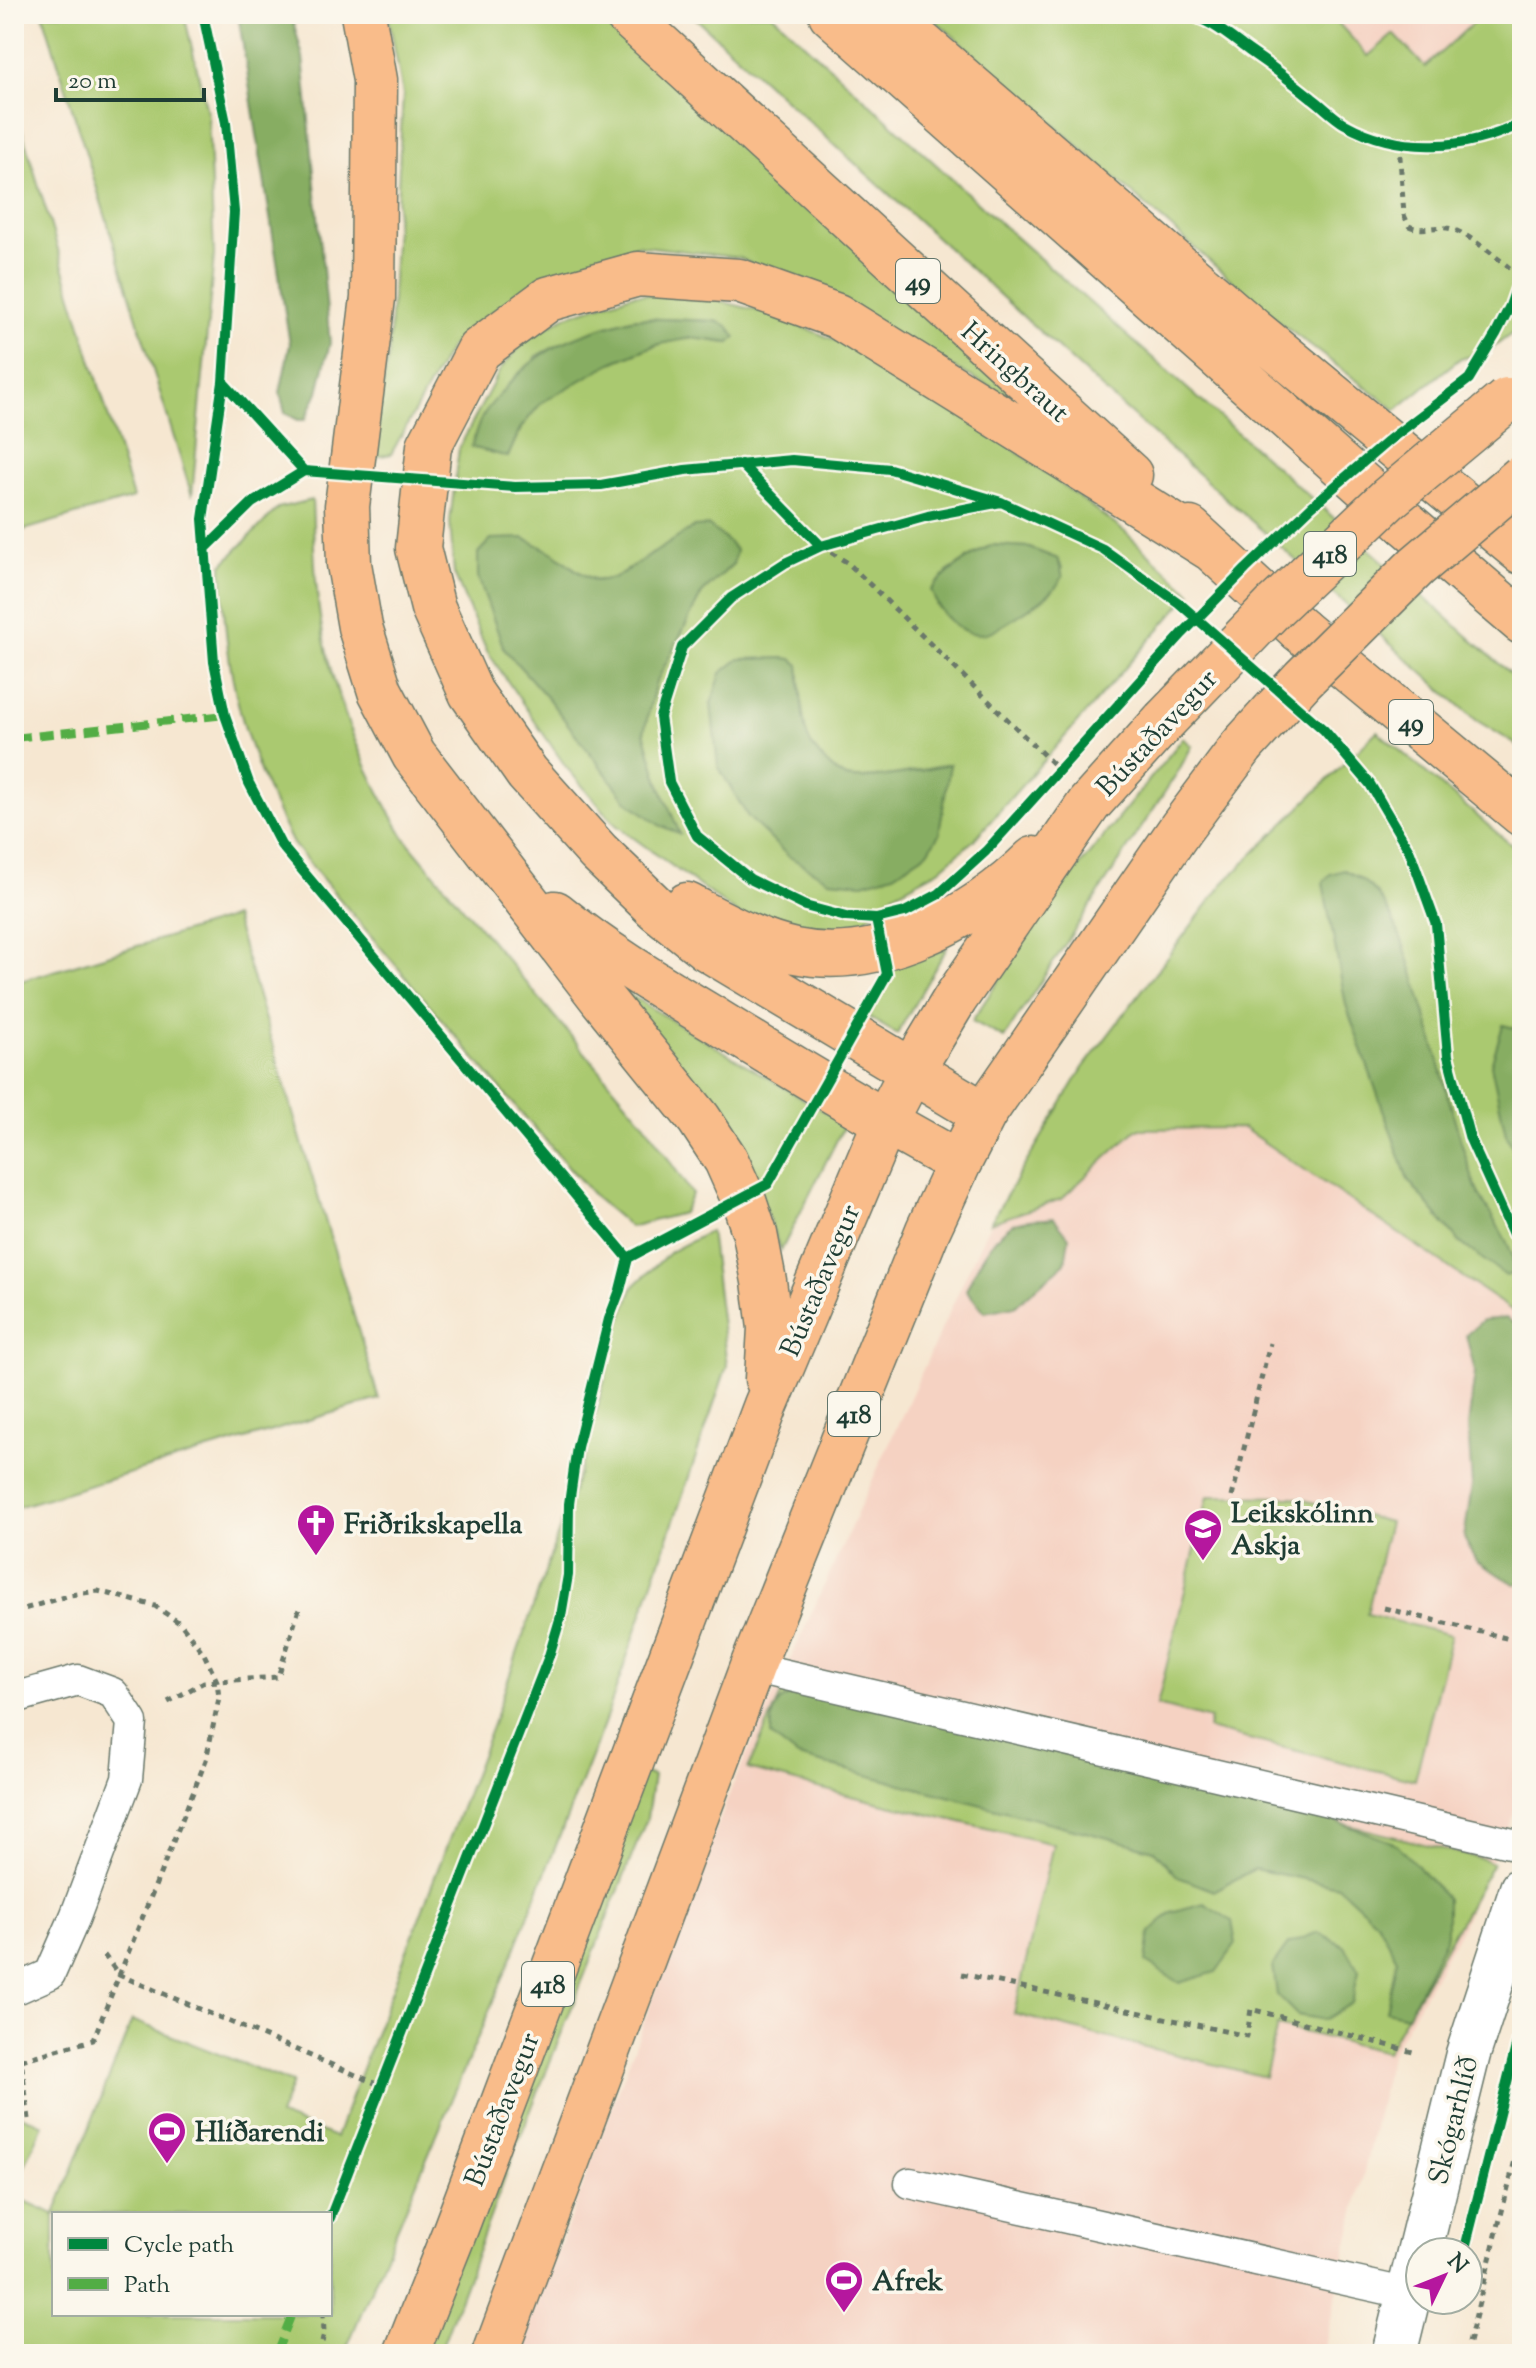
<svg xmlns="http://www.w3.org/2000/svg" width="1536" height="2368" font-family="'Sorts Mill Goudy',serif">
<rect width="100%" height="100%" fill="#fbf7ec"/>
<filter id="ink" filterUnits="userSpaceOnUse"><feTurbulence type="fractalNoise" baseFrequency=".0125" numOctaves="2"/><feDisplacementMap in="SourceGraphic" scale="16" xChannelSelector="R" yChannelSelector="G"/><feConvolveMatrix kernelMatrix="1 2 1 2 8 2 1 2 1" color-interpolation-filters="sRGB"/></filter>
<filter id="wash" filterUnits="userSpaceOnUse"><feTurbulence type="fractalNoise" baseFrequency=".006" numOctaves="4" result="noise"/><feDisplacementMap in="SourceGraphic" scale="32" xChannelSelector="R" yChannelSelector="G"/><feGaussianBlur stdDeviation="1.8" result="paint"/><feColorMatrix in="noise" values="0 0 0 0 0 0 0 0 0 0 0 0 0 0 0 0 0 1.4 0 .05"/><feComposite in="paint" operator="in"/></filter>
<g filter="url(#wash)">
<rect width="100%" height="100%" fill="#f6e7d1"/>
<path fill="#f5d2c2" d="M1235,14H1522L1393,111Z
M1243,1128L1522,1317V1797L1459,1932L1390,2056L1323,2354H516L564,2236L732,1787L990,1223L1061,1199L1137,1129Z"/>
<path fill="#aac970" stroke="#648352" stroke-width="2" fill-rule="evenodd" d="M43,14H184L208,116L214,255L192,496Z
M388,14H595L1038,411L740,258L636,245L508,300L451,346L391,454L370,458L389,353L403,94Z
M691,14H772L1002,225L1522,684V748L1476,720L1115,400Z
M928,14H1330L1368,56L1394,34L1425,67L1483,14H1522V326L1491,349L1458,360L1396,410L1280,323Z
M14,104L133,498L14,533Z
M634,294L704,297L771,314L862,351L995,435L1125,532L1191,593L974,840L939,870L892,895L852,932H797L738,914L616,825L566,767L487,651L454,574L450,521L459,448L501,368L529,337L567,316ZM635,318L716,321L729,343C717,342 705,339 693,338C662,336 562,383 540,404C525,418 516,438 508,456L535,357C567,339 599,328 635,318ZM991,545L1027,547L1058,559L1062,568C1038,592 996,650 959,628C950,622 943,613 936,605L947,572L973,555ZM554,553C603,592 604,586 653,553L733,564L702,593L654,685L644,732L659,783L679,834L504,649ZM799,665C801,686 800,714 806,735C810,748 831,770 843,776C859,783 931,769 949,764L939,834L711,704Z
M312,500C314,539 314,579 320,617C332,698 364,771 406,840L645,1124L692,1194L683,1213L630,1227L596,1198L505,1094L293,844C243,746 224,675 222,565L278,508Z
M1377,731L1522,854V1317L1243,1128L1137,1129L1061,1199L990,1223L1083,1068L1223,884Z
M1183,738L1192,746L1179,770L1004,1038L972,1021L1048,905Z
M234,917L379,1399L14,1508V983Z
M947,948L897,1034L868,1017L893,967Z
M618,988L845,1124L781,1251L750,1171Z
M710,1231L727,1366L604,1724L513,1954L344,2354H14V2196L54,2214V2314H330V2214H55L132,2020L292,2083L279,2116L336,2137L493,1724L585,1455L619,1324L634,1286L670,1252Z
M1208,1496L1292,1497L1389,1522L1367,1614L1451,1635L1415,1780L1208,1729L1210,1719L1157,1705Z
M786,1683L1483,1859L1493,1863L1386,2052L1277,2026L1265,2077L1014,2014L1053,1844L818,1788L748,1769Z
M636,1770L653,1776L647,1818L517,2145L439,2354H418Z
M15,2112L43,2125L14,2190V2113Z"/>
<path fill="#87ad62" stroke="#53754b" stroke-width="2" d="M238,14H291L303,57L330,343L318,392L305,420H298L285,413L280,393L290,344Z
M635,318L716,321L728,326L736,337L730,343L691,338L655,345L611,363L541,403L520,429L508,457L471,447C475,437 477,426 482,417C487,408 495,400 501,393C540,345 578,334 635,318Z
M709,526L723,537L736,550L733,564L702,593L655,685L644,732L659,783L680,834L659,825L627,801L546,696L504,649L478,577V553L491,539L524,538L554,553L577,571L595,581L615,578L694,527Z
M992,545L1027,547L1058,559L1063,577C1059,582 1056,588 1051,592C1043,600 997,631 986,633C960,639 938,611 931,590C948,570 968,557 992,545Z
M783,658L792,659L799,665C801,684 801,722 808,738C813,750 834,774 846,777C866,782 928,770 950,764L939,834L928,852L894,874L863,883L829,880L788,856L748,817L718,766L711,704L721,673L739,659Z
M1344,870C1358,876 1368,883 1378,895C1399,923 1410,963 1420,996C1440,1059 1453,1123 1475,1185C1484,1211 1518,1246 1514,1273L1506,1276L1459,1242L1408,1180L1346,1005L1323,883L1330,874Z
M1503,1025L1522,1030V1166L1506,1134L1491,1065Z
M1054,1218L1069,1237L1065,1263L1015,1306L985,1312L966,1290C976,1267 992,1235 1015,1223C1025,1218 1042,1220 1054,1218Z
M1506,1318L1522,1328V1584H1515L1476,1561L1464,1538L1472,1486L1468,1426L1475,1372L1466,1335L1483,1320Z
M805,1691L1316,1814L1397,1844L1447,1899V1935L1407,2016L1386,2011L1397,1959L1377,1922L1338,1886L1254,1869L1214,1891L1178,1877L1154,1850L798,1757L771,1736C772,1707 775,1697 805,1691Z
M1204,1903L1232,1921L1236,1944L1216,1972L1179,1983L1146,1962L1150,1932L1171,1912Z
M1318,1932L1345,1946L1359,1971L1352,2003L1324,2020L1297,2015L1277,1995L1273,1965L1288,1944Z"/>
</g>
<g filter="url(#ink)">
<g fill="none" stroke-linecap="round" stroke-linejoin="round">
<defs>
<path id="service" d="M752,1667L1522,1846
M14,1698L78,1680L113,1693L132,1722L127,1779L75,1917L50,1974L14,1990
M910,2183L1409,2294"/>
<path id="minor" d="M1394,2354L1468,2054L1522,1889"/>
<path id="primary" d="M363,14L375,80L373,298L347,506L349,564L360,627L380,691L414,755L602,999L699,1119L726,1160L743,1198L755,1234L764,1281L770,1328L767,1379
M626,14L1130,475
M831,14L1407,524
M887,14L1254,331L1522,552
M1190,529L1300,630
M687,905C722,923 757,943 795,951C880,969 975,917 1034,859
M555,913C605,954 661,987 717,1021C796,1070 877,1118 959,1163
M984,1114L706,948L657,909L598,852L527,773L471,693L433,608L418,548L429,446L479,350L548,299L638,274L739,281L837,316L1210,548
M406,2354L454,2233L766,1405L885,1122L911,1072L955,999L1089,804L1164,721
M495,2354L752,1667L928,1230L959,1163L984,1114L1181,828L1243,745"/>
<path id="trunk" d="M1407,524L1522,622
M1300,630L1522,814"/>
</defs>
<use href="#service" stroke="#6a786b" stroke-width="33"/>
<use href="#minor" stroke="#6a786b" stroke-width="47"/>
<use href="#primary" stroke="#6a786b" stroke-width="47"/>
<use href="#trunk" stroke="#6a786b" stroke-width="47"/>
<path stroke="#6a786b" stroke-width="5" stroke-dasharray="6 6" stroke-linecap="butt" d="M1399,143L1404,215L1409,226C1422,232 1433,226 1447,228C1466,230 1504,264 1521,277
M821,546L848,563L1059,770
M1232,1497L1270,1343
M1384,1608L1522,1642
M14,1612L70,1595L98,1591L155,1606L181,1624L204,1654L217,1681L219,1698L206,1760L93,2040L14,2062
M168,1702L204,1682L278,1677L299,1609
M104,1955L119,1975L382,2086
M962,1974L1247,2036L1251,2009L1413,2052
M14,2043L21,2060L29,2119
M320,2354L324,2332L323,2314
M1466,2354L1522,2132"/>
<use href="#service" stroke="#fff" stroke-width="30"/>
<use href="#minor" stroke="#fff" stroke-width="44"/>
<use href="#primary" stroke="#f9bc8a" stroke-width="44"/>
<use href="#trunk" stroke="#f9bc8a" stroke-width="44"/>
<defs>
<path id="primary-bridge" d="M1164,721L1275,606L1389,498L1507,400
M1243,745L1303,679L1417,566L1522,477"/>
</defs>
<use href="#primary-bridge" stroke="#6a786b" stroke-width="47" stroke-linecap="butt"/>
<use href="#primary-bridge" stroke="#f9bc8a" stroke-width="44"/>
<path stroke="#52ad45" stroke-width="8" stroke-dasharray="16 8" stroke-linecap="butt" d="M14,738L225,715
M276,2354L292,2314"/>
<defs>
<path id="cycleway" d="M203,14L226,123L234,212L223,382L203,519L214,662L225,715L249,783L281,845L628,1258
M1185,14C1208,18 1229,36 1248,50C1270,65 1291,81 1312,98C1323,106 1333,117 1345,124C1401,155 1467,150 1522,123
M741,464L821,546
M304,471L515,487L601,485L685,470L792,460L890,469L1001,502L1103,549L1179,603L1324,730L1370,784L1410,852L1436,924L1448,1056L1470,1139L1513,1234L1522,1243
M1001,502L928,516L821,546L785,563L731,598L682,647L660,717L669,782L697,836L750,879L805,906L846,917L876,919L905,912L939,894L986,851L1182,634L1246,569L1312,506L1389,440L1469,379L1496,334L1510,306L1522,272
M205,549L252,503L304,471L223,382
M330,2218L549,1656L561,1616L568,1575L569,1504L577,1447L609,1319L620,1290L628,1258L768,1184L887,974L876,919
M1464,2252L1522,2023"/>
</defs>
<use href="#cycleway" stroke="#fbf7ec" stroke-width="15"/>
<use href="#cycleway" stroke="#00873e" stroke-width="10"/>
</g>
</g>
<defs>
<symbol id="church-pin" viewBox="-11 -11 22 30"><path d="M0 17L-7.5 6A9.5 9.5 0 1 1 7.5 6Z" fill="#b5179e" stroke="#fbf7ec"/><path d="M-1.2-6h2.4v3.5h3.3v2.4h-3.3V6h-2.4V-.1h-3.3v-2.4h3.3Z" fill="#fff"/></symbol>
<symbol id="school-pin" viewBox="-11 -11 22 30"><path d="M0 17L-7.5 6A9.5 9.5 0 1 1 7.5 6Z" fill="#b5179e" stroke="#fbf7ec"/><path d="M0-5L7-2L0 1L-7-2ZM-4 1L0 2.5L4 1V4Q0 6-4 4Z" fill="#fff"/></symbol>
<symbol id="stadium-pin" viewBox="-11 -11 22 30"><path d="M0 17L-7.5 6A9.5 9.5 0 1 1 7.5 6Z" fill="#b5179e" stroke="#fbf7ec"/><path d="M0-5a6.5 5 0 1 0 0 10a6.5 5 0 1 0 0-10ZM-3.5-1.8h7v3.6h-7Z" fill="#fff"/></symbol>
</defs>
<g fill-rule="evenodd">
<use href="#church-pin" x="294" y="1501" width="44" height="60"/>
<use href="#school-pin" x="1181" y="1506" width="44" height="60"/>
<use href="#stadium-pin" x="145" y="2109" width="44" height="60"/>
<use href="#stadium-pin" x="822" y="2258" width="44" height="60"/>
</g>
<g text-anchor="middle" stroke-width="7" stroke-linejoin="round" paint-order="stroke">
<g fill="#fbf7ec" stroke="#61756b" stroke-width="2">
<rect x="896" y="259" width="44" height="44" rx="6"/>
<rect x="1304" y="532" width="52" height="44" rx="6"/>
<rect x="1389" y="700" width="44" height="44" rx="6"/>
<rect x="828" y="1392" width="52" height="44" rx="6"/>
<rect x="522" y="1962" width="52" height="44" rx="6"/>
</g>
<g font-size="26" font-weight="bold" fill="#1f3d34">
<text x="918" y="290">49</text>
<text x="1330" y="563">418</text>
<text x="1411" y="731">49</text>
<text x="854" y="1423">418</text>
<text x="548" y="1993">418</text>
</g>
<g font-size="28" fill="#1f3d34" stroke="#fbf7ec">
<text transform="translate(1016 371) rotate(42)" y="10">Hringbraut</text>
<text transform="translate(1156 732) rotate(-47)" y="10">Bústaðavegur</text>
<text transform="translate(819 1280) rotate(-67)" y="10">Bústaðavegur</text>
<text transform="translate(501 2109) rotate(-69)" y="10">Bústaðavegur</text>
<text transform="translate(1452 2120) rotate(-76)" y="10">Skógarhlíð</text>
</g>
<g font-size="28" font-weight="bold" fill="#1f3d34" stroke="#fbf7ec" text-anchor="start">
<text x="1231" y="1522">Leikskólinn<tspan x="1231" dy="32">Askja</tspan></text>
<text x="344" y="1533">Friðrikskapella</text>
<text x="195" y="2141">Hlíðarendi</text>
<text x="872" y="2290">Afrek</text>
</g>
</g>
<rect width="1536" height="2368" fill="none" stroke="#fbf7ec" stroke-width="48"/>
<rect x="52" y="2212" width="280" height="104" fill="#fbf7ec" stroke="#a3ada2" stroke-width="2"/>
<rect x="68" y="2238" width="40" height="12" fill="#00873e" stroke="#a3ada2" stroke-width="2"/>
<text x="124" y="2252" font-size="24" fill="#1f3d34">Cycle path</text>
<rect x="68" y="2278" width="40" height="12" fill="#52ad45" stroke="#a3ada2" stroke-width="2"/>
<text x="124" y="2292" font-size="24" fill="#1f3d34">Path</text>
<g transform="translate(1444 2276) rotate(47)"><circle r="38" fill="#fbf7ec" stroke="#a3ada2" stroke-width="2"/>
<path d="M0-6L14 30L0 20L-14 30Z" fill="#b5179e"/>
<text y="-12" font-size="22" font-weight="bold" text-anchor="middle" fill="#1f3d34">N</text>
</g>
<path d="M56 88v12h148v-12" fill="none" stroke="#1f3d34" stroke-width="4"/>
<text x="68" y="88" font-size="24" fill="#1f3d34" stroke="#fbf7ec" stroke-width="6" paint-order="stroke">20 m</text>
</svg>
